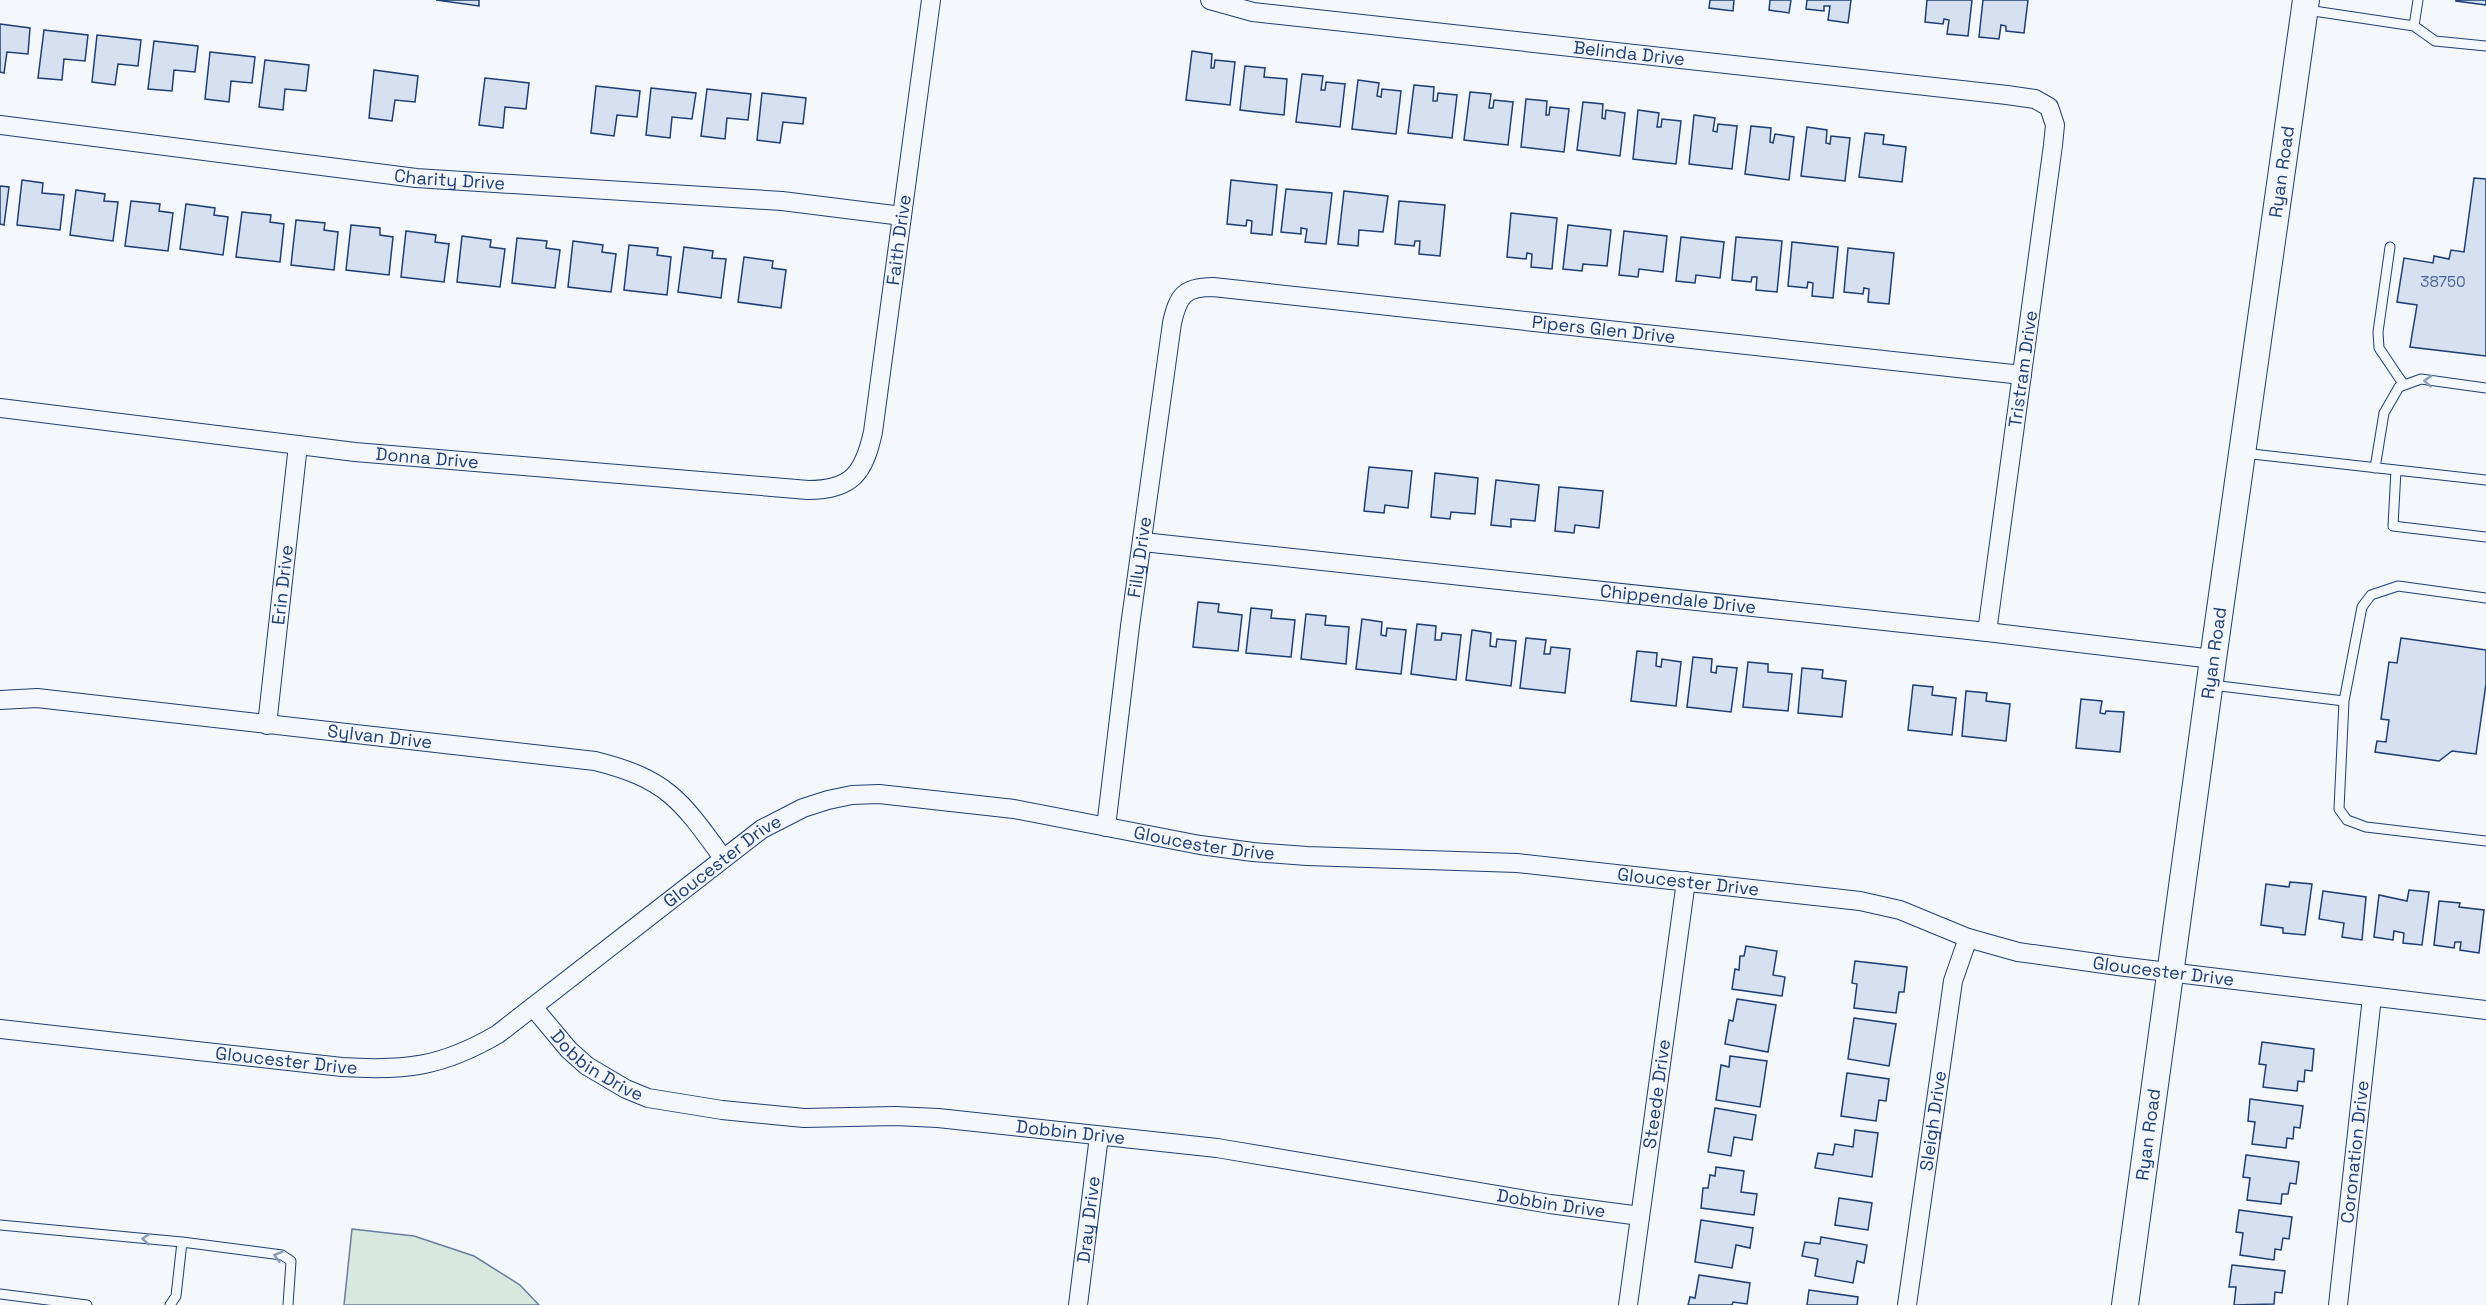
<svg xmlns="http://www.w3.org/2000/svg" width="2486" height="1305" font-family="'Space Grotesk',sans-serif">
<rect width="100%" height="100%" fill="#f4f7fb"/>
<path fill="#d7e8df" stroke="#687fa3" stroke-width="1.5" d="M352,1229L414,1236L474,1256L520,1285L539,1305H344Z"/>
<path fill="#d5e0f0" stroke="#1d3f73" stroke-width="1.5" d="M436,0H479V6Z
M1710,0H1734L1733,11L1709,8Z
M1770,0H1791L1789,13L1769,10Z
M1807,0H1851L1848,23L1828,20L1830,6H1824V11L1806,9Z
M1927,0H1972L1968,36L1947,34L1949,20L1944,19L1943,24L1925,22Z
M1983,0H2028L2024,33L2006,31V26L2001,25L1999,39L1979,37Z
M2486,0V5L2456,1V0Z
M0,24L30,28L28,54L7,52L4,73L0,72Z
M44,30L88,35L85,61L64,59L62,80L38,78Z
M97,35L141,40L138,66L118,64L115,85L92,82Z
M154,41L198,46L195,72L174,70L172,91L148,89Z
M1192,51L1212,54L1211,68H1214L1215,60L1235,62L1230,105L1186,100Z
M210,52L255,57L252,83L231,81L229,102L205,99Z
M265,60L309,65L306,91L285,89L283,110L259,107Z
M1245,66L1265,68L1264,77L1287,79L1284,115L1240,110Z
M374,70L418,76L415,102L395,100L392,121L369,118Z
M1302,74L1323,76L1321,90H1325L1326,82L1345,84L1340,127L1296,122Z
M485,78L529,83L526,109L505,107L503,128L479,125Z
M1358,80L1379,83L1377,96L1381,97L1382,89L1401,91L1396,134L1352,129Z
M1414,85L1434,87L1433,101H1437L1438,93L1457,95L1452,138L1408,133Z
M596,86L640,91L637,117L617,115L614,136L591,133Z
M651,88L696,93L692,119L672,117L670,138L646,135Z
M707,89L751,94L748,120L727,118L725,139L701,136Z
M1470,92L1491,94L1489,108H1493L1494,100L1513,102L1508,145L1464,140Z
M762,93L806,98L803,124L783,122L780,143L757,140Z
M1526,99L1547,101L1546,115H1549L1550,107L1569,109L1564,152L1521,147Z
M1583,102L1603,104L1602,118L1605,119L1606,110L1625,113L1620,156L1577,150Z
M1638,110L1659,113L1657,127H1661L1662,119L1681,121L1676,164L1633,159Z
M1694,115L1715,118L1713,131L1717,132L1718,124L1737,126L1732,169L1689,164Z
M1751,126L1771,128L1770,142L1773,143L1775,134L1794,137L1789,180L1745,174Z
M1807,127L1827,130L1826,143L1830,144L1831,136L1850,138L1845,181L1801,176Z
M1865,133L1884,135L1883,144L1906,147L1902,182L1859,177Z
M2474,178L2486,179V356L2410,347L2417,305L2397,302L2404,258L2433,263L2434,256L2449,259L2451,250L2464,252Z
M22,180L43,183L42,193L64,195L60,230L17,225Z
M1231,180L1277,185L1272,235L1251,233L1252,221L1247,220L1246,226L1227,224Z
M0,186L9,187L4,225L0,224Z
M1286,189L1332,193L1326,244L1305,242L1307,229L1301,228V234L1281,232Z
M76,190L105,194L104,201L118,202L113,241L70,235Z
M1344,191L1388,196L1383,232L1359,230L1358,246L1338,244Z
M131,201L160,204L159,211L173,213L168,251L125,246Z
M1399,201L1445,205L1440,256L1419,254L1420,241H1415L1414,246L1395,244Z
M186,204L215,208L214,215L228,217L223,255L180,249Z
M242,212L271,215L270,222L284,224L280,262L236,257Z
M1511,213L1557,218L1552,269L1531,267L1532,254L1527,253L1526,259L1507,257Z
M296,220L325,223L324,230L338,232L334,270L291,265Z
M351,225L380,228V235L393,237L389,275L346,270Z
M1568,225L1611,230L1607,266L1583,264L1582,271L1563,269Z
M406,231L436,235L435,242L449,244L444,282L401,277Z
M1624,231L1667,236L1663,272L1639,269L1638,277L1619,275Z
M462,236L491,240L490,247L505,249L500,287L457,282Z
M1681,237L1724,242L1720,278L1696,275L1695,283L1676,281Z
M1736,237L1782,241L1777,292L1756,290L1757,277H1752L1751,282L1732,280Z
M517,238L547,241L546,248L560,250L555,288L512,283Z
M573,241L603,245L602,252L616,254L611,292L568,287Z
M1792,242L1838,247L1833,298L1812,296L1813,283L1808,282L1807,288L1788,286Z
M629,245L658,248L657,255L671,257L667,295L624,290Z
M684,247L713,251L712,258L726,259L721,298L678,292Z
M1848,248L1894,253L1889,304L1868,302L1869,289L1864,288L1863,294L1844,292Z
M744,257L773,261L772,268L786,270L781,308L738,302Z
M1369,467L1412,471L1408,508L1385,505L1384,513L1364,511Z
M1435,473L1478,478L1475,514L1451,512L1450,519L1431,517Z
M1496,480L1539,485L1535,521L1511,519V527L1491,525Z
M1559,487L1603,491L1599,528L1575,525L1574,533L1555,531Z
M1198,602L1219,604L1218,612L1242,615L1238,651L1193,647Z
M1251,608L1272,610L1271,618L1295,620L1291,657L1246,653Z
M1306,614L1326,616L1325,625L1349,627L1346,664L1301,659Z
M1362,619L1382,622L1381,635L1386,636L1387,628L1406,630L1401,674L1356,669Z
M1417,624L1436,626L1435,640H1441L1442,633L1461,635L1456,680L1411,674Z
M1472,630L1491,633L1490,646L1496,647L1497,639L1516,641L1511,686L1466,680Z
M1526,638L1546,640L1544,654H1550L1551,647L1570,649L1565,693L1520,688Z
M2401,638L2486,650V684L2476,754L2452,751L2439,761L2375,752L2377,741L2386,742L2389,720L2381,719L2389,662L2397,663Z
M1637,651L1657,653L1656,666L1661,667L1662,659L1681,662L1676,706L1631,701Z
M1693,657L1712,659L1711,672L1716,673L1717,666L1737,668L1731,712L1687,707Z
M1748,662L1768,664V672L1792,674L1788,711L1743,707Z
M1802,668L1823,670L1822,678L1846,681L1842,717L1798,713Z
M1913,685L1933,687L1932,695L1956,698L1952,735L1908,730Z
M1966,691L1987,693L1986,701L2010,704L2006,741L1962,736Z
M2081,699L2102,701L2100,713L2105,714L2106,711L2124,712L2120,752L2076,748Z
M2290,882L2312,884L2305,935L2283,933V928L2261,925L2266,884L2289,887Z
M2409,890L2429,892L2422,945L2403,943L2404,933L2394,931L2393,940L2374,937L2379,895L2407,901Z
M2323,891L2366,897L2362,940L2342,937L2344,923L2319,919Z
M2439,901L2460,903L2459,907L2484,910L2479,953L2460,950L2461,942H2455L2454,948L2434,945Z
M1746,946L1777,951L1773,975L1785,977L1782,996L1732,989L1735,969L1739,970L1740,956H1744Z
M1855,961L1907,967L1904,992H1899L1896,1013L1854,1008L1857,984L1852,983Z
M1737,999L1776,1005L1768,1052L1725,1044L1729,1020L1733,1021Z
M1854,1018L1896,1024L1889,1066L1848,1059Z
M2262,1042L2314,1049L2312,1071L2305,1070L2304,1082L2298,1081L2297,1091L2263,1087L2266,1065L2259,1064Z
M1730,1056L1767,1061L1760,1107L1716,1100L1721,1065L1729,1067Z
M1847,1073L1889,1079L1886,1101L1879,1100L1876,1121L1841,1116Z
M2250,1099L2303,1106L2300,1128L2294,1127L2293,1139L2287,1138L2286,1148L2252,1144L2255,1122L2248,1121Z
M1715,1108L1756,1115L1752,1140L1734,1137L1731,1156L1708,1152Z
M1855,1130L1878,1133L1872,1177L1815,1168L1818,1153L1833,1155L1835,1144L1853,1147Z
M2246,1155L2299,1162L2296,1184L2290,1183L2288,1194H2282L2281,1204L2247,1200L2250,1178L2243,1177Z
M1716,1167L1744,1171L1741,1192L1757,1194L1754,1215L1701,1208L1703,1188H1708L1710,1175L1715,1176Z
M1839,1198L1872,1203L1868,1230L1835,1225Z
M2239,1210L2292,1217L2289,1239L2283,1238L2281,1250L2275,1249L2274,1260L2240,1255L2243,1233L2236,1232Z
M1701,1220L1753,1228L1750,1248L1736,1245L1732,1268L1695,1262Z
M1821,1237L1867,1245L1864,1263L1857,1261L1853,1283L1815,1276L1818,1259L1802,1256L1805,1242L1820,1244Z
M2232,1265L2285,1271L2282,1293L2275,1292L2274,1304L2234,1305L2236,1287H2229Z
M1699,1275L1750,1283L1747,1304L1733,1302L1732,1305H1688L1690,1297L1695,1298Z
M1809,1290L1858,1297L1857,1305H1807Z"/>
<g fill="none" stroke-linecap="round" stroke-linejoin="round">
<defs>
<path id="lane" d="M2418,0L2414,26L2435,41L2486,46
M2307,10L2414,26
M2390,247L2378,332L2379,348L2404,385
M2243,453L2396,470L2393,526L2486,537
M2375,468L2384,413L2399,387L2421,379L2486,388
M2396,470L2486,480
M2486,598L2398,586L2371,595L2362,607L2344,701L2339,809L2347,820L2366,827L2486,841
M2212,685L2344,701
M0,1225L182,1242L176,1296L170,1305
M182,1242L282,1255L291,1261L288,1305
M0,1294L87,1305"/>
<g id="street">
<path id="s1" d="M1210,0L1253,12L2007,95L2035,99L2049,107L2055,125L2053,145L1987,632"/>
<path id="s2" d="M0,125L416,178L782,201L902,216"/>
<path id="s3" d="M0,408L355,452L808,490C852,490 864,473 873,432L931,0"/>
<path id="s4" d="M1143,542L1987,632L2213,659"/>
<path id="s5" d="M0,700L37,698L595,761C667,779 681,800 723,858"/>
<path id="s6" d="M267,725L298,445"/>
<path id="s7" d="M1106,827L1130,626L1172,323C1178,296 1184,287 1213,287L2022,375"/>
<path id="s8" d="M533,1007L569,1050L587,1066L626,1089L648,1098L722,1110L804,1118L895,1116L938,1118L1217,1148L1550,1204L1640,1216"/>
<path id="s9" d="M0,1029L342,1067C405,1071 442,1067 498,1034L762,829L803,808L828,800L852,795L879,794L1014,809L1200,845L1253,852L1307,856L1517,863L1860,901L1900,910L1968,938L2018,952L2118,966L2486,1010"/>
<path id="s10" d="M1078,1305L1099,1136"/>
<path id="s11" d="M1628,1305L1686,881"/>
<path id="s12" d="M1907,1305L1953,981L1968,938"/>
<path id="s13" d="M2338,1305L2372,997"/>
</g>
<g id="secondary">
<path id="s14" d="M2125,1305L2213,659L2306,0"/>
</g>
</defs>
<use href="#lane" stroke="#1d3f73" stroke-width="11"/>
<use href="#street" stroke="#1d3f73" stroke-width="20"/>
<use href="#secondary" stroke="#1d3f73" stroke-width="28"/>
<use href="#lane" stroke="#f4f7fb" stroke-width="9"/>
<use href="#street" stroke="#f4f7fb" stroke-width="18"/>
<use href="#secondary" stroke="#f4f7fb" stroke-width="26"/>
</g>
<defs><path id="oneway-chevron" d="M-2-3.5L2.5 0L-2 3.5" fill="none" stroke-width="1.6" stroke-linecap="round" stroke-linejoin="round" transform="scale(1.5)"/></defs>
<g stroke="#889bb7">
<use href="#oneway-chevron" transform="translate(2428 381) rotate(-177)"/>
<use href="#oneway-chevron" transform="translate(146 1239) rotate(-175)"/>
<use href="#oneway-chevron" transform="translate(278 1256) rotate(-164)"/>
</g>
<g text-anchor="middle" stroke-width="4.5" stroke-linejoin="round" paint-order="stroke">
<g font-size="15" fill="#4b6792">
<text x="2443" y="287">38750</text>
</g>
<g font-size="18" fill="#1d3f73" stroke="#f4f7fb">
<text dy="6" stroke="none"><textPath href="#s1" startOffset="423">Belinda Drive</textPath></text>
<text dy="6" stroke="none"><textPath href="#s14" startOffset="1144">Ryan Road</textPath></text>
<text dy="6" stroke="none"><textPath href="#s2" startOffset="453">Charity Drive</textPath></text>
<text dy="6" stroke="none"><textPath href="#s3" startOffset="1104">Faith Drive</textPath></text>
<text dy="6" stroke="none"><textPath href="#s7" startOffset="963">Pipers Glen Drive</textPath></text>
<text transform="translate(2023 369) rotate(-82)" y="6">Tristram Drive</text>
<text dy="6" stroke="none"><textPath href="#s3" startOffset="430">Donna Drive</textPath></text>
<text dy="6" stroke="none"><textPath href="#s7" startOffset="272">Filly Drive</textPath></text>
<text dy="6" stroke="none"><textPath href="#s6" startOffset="141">Erin Drive</textPath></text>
<text dy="6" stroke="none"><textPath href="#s4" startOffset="538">Chippendale Drive</textPath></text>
<text dy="6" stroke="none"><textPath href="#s14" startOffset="658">Ryan Road</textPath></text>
<text dy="6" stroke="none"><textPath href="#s5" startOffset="382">Sylvan Drive</textPath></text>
<text dy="6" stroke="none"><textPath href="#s9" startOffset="1294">Gloucester Drive</textPath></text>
<text dy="6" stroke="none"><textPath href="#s9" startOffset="790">Gloucester Drive</textPath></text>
<text dy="6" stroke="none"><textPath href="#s9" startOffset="1780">Gloucester Drive</textPath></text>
<text dy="6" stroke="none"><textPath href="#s9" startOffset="2266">Gloucester Drive</textPath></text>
<text dy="6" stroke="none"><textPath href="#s9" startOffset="288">Gloucester Drive</textPath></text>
<text dy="6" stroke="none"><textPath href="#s8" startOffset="88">Dobbin Drive</textPath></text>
<text dy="6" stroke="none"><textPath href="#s11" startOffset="213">Steede Drive</textPath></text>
<text dy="6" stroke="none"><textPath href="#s12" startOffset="186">Sleigh Drive</textPath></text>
<text dy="6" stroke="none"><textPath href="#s8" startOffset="574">Dobbin Drive</textPath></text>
<text dy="6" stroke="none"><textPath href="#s14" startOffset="172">Ryan Road</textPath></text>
<text dy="6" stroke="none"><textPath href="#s13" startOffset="154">Coronation Drive</textPath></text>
<text dy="6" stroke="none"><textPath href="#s8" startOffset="1060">Dobbin Drive</textPath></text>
<text dy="6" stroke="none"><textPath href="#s10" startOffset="86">Dray Drive</textPath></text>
</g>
</g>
</svg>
